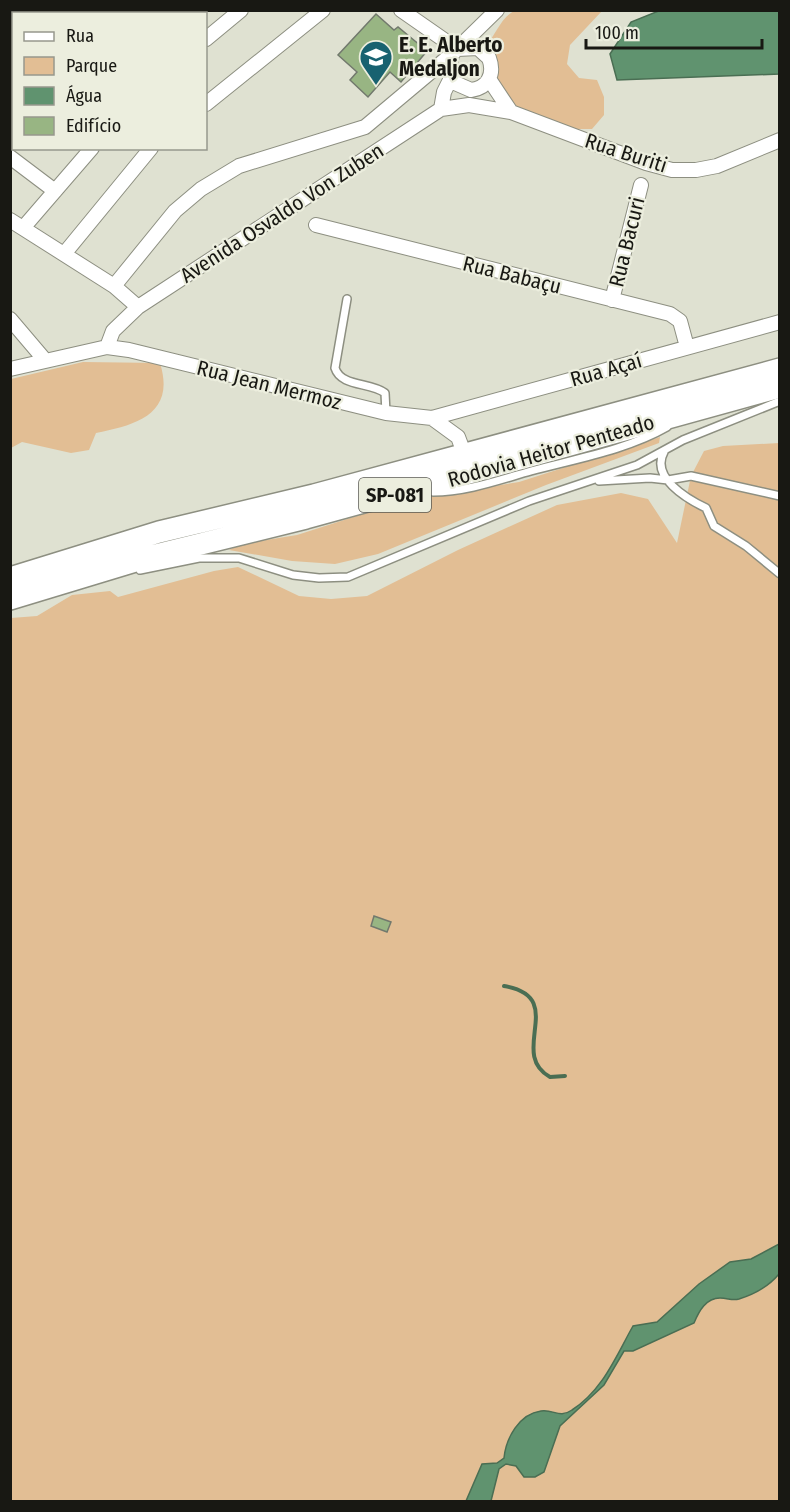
<svg xmlns="http://www.w3.org/2000/svg" width="790" height="1512" font-family="'Fira Sans Condensed',sans-serif">
<rect width="100%" height="100%" fill="#dfe1d1"/>
<path fill="#e2be94" d="M514,11H602L570,45L567,64L579,78L597,80L604,97V115L592,129H573L501,105L486,46C496,34 501,18 514,11Z
M83,362L160,363C176,414 136,425 96,433L89,450L71,453L22,442L11,448V379Z
M660,437L659,443L546,485L378,554L335,564L292,561L229,550L241,544L297,535L407,500L519,482Z
M779,443V1501L11,1502V618L37,616L72,595L110,591L118,597L214,571L238,567L299,596L331,599L367,596L458,550L557,505L621,493L648,499L677,543L691,476L704,451L723,446Z"/>
<path fill="#60936f" stroke="#4a6e53" stroke-width="1.5" d="M661,10L779,11V74L617,80L610,54L631,22Z
M779,1244V1274C769,1286 755,1294 739,1299C732,1301 728,1298 720,1298C706,1298 699,1311 694,1323L633,1351H624L604,1385L560,1426L544,1472L535,1477H524L516,1466L506,1464L499,1469L491,1501H466L482,1464L497,1463L504,1458C506,1438 519,1414 541,1411C554,1409 559,1419 572,1410C603,1390 616,1356 633,1326L657,1322L699,1284L730,1262L751,1259Z"/>
<g fill="none" stroke-linecap="round" stroke-linejoin="round">
<path stroke="#4a6e53" stroke-width="4" d="M504,986C569,997 507,1053 550,1077L565,1076"/>
</g>
<path fill="#98b583" stroke="#72796d" stroke-width="1.5" d="M376,14L394,30L398,27L427,51L401,82L390,72L368,97L350,80L357,72L338,55Z
M374,916L391,922L387,932L371,926Z"/>
<g fill="none" stroke-linecap="round" stroke-linejoin="round">
<defs>
<path id="service" d="M347,299L335,368C341,387 370,382 385,393L386,413
M664,452C650,477 687,499 706,508L714,526L746,546L780,574
M599,481L650,478L668,480L691,476L780,496
M433,492C466,492 499,480 531,471C575,459 627,450 667,427
M140,570L199,558H239L293,575L319,578L348,577L529,501L637,465L683,440L780,401"/>
<path id="minor" d="M401,10L457,49
M10,14L14,15
M33,14L36,10
M206,39L241,10
M452,54L449,72L455,83L471,90C488,88 495,74 489,58L478,48L457,49
M489,79L511,112
M10,91L14,93
M206,104L323,10
M441,109L444,92L451,78
M10,157L55,191
M10,220L114,286L138,307
M316,225L670,314L680,321L687,347
M23,228L92,148
M64,254L151,148
M114,286L175,211L201,189L239,166L365,127L452,54L497,10
M612,300L641,185
M10,319L44,359
M107,347L113,331L138,307L441,109L469,105L511,112L646,163L672,170H696L717,166L780,140
M10,369L107,347L129,350L386,413L432,418L780,322
M432,418L458,437L464,453"/>
<path id="primary" d="M10,578L159,532L314,495L780,369
M10,599L152,556L306,518L780,387"/>
</defs>
<use href="#service" stroke="#8d8f81" stroke-width="10"/>
<use href="#minor" stroke="#8d8f81" stroke-width="16"/>
<use href="#primary" stroke="#8d8f81" stroke-width="24"/>
<use href="#service" stroke="#fff" stroke-width="7"/>
<use href="#minor" stroke="#fff" stroke-width="14"/>
<use href="#primary" stroke="#fff" stroke-width="21"/>
</g>
<defs>
<symbol id="school-pin" viewBox="-11 -11 22 30"><path d="M0 17L-7.5 6A9.5 9.5 0 1 1 7.5 6Z" fill="#186270" stroke="#eceede"/><path d="M0-5L7-2L0 1L-7-2ZM-4 1L0 2.5L4 1V4Q0 6-4 4Z" fill="#fff"/></symbol>
</defs>
<g fill-rule="evenodd">
<use href="#school-pin" x="357" y="38" width="38" height="52"/>
</g>
<g text-anchor="middle" stroke-width="4.5" stroke-linejoin="round" paint-order="stroke">
<rect fill="#eceede" stroke="#585850" stroke-width="1.5" x="359" y="478" width="72" height="34" rx="4.5"/>
<g font-size="20" font-weight="bold" fill="#181813">
<text x="395" y="502">SP-081</text>
</g>
<g font-size="21" font-weight="bold" fill="#181813" stroke="#eceede" text-anchor="start">
<text x="399" y="52">E. E. Alberto<tspan x="399" dy="24">Medaljon</tspan></text>
</g>
<g font-size="21" fill="#181813" stroke="#eceede">
<text transform="translate(626 153) rotate(18)" y="7">Rua Buriti</text>
<text transform="translate(282 213) rotate(-33)" y="7">Avenida Osvaldo Von Zuben</text>
<text transform="translate(627 242) rotate(-76)" y="7">Rua Bacuri</text>
<text transform="translate(512 275) rotate(14)" y="7">Rua Babaçu</text>
<text transform="translate(606 370) rotate(-16)" y="7">Rua Açaí</text>
<text transform="translate(269 385) rotate(14)" y="7">Rua Jean Mermoz</text>
<text transform="translate(551 451) rotate(-16)" y="7">Rodovia Heitor Penteado</text>
</g>
</g>
<rect width="790" height="1512" fill="none" stroke="#181813" stroke-width="24"/>
<rect x="12" y="12" width="195" height="138" fill="#eceede" stroke="#97988d" stroke-width="1.5"/>
<rect x="24" y="32" width="30" height="9" fill="#ffffff" stroke="#97988d" stroke-width="1.5"/>
<text x="66" y="42" font-size="18" fill="#181813">Rua</text>
<rect x="24" y="57" width="30" height="18" fill="#e2be94" stroke="#97988d" stroke-width="1.5"/>
<text x="66" y="72" font-size="18" fill="#181813">Parque</text>
<rect x="24" y="87" width="30" height="18" fill="#60936f" stroke="#97988d" stroke-width="1.5"/>
<text x="66" y="102" font-size="18" fill="#181813">Água</text>
<rect x="24" y="117" width="30" height="18" fill="#98b583" stroke="#97988d" stroke-width="1.5"/>
<text x="66" y="132" font-size="18" fill="#181813">Edifício</text>
<path d="M586 39v9h176v-9" fill="none" stroke="#181813" stroke-width="3"/>
<text x="595" y="39" font-size="18" fill="#181813" stroke="#eceede" stroke-width="4.5" paint-order="stroke">100 m</text>
</svg>
